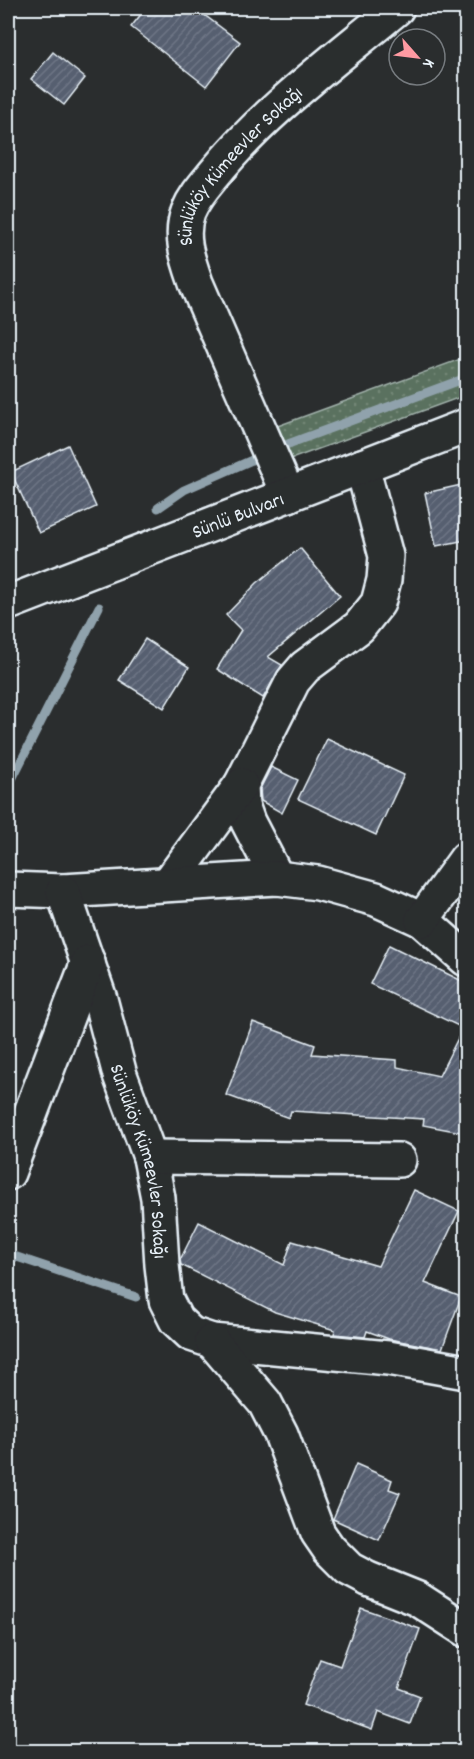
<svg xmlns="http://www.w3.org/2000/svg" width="474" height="1759" font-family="Dekko,sans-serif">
<defs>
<pattern id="grass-dots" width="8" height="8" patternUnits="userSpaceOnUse" patternTransform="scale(1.5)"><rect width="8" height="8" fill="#5a715e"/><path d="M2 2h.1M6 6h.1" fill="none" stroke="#728676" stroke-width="1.8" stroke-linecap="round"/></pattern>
<pattern id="building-hatch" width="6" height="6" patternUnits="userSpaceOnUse" patternTransform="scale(1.5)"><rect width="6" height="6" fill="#565f70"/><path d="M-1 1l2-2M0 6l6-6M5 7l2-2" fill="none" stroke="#6e7685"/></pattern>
</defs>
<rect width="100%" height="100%" fill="#2a2d2e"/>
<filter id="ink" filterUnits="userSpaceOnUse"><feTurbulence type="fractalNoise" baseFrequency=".0167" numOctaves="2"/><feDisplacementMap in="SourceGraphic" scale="12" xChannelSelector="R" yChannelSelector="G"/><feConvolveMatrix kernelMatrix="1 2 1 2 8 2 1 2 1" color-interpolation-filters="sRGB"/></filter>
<g filter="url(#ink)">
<path fill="url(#grass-dots)" stroke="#a1b1ab" stroke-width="1.5" d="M466,357V395L291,459L275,427Z"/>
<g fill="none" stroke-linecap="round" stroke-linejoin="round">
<path stroke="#90a2ac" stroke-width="9" d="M158,508L184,490L288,444L466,378
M8,787L99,607
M8,1254L136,1297"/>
</g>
<path fill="url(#building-hatch)" stroke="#e8f1f8" stroke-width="1.5" d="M146,8H195L240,42L206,86L131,27Z
M53,52L85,78L64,105L31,79Z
M68,445L96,507L39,533L11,472Z
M466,484V540L436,546L425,493Z
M300,548L340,596L268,657L282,665L263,698L217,669L241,630L226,615L257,583Z
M145,639L189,667L164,708L119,680Z
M327,739L404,775L376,835L298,799Z
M271,767L298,780L282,813L261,801L260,789Z
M389,945L466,983V1133L423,1125L424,1119L291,1111L289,1118L226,1095L253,1022L315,1045L312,1054L397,1060V1067L439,1076L463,1028L370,984Z
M414,1190L459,1211L425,1283L461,1297L442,1349L389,1339L367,1331L365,1337L334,1334L335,1330L275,1312L181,1265L180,1260L199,1222L284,1265L292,1241L378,1266Z
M356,1464L392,1480L389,1489L400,1493L379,1540L333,1519Z
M361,1608L420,1629L399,1688L420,1696L410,1724L378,1712L372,1730L303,1705L320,1659L340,1666Z"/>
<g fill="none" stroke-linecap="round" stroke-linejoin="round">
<defs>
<g id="minor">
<path id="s1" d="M288,495L196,283C188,260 179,236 188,212C194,197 204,186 214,174C265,111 335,60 397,8"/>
<path d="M277,878L248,822L242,805L241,785L293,681L305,667L359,627L378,603L384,580L386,556L362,466"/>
<path d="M169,883L241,785"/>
<path d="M8,889L63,891L277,878L318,883L376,899L422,920L466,959"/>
<path id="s2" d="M63,891L100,999L120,1075L150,1157L158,1198L162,1265L166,1300L176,1320L191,1334L212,1341L388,1358L466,1372"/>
<path d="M422,920L466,859"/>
<path d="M150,1157L399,1160"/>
<path d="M8,1173L88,962"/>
<path d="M212,1341L265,1403L281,1434L318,1533L329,1549L349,1569L368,1579L418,1599L466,1630"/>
</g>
<g id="secondary">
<path id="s3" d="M8,603L466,426"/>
</g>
</defs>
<use href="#minor" stroke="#e8f1f8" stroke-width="38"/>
<use href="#secondary" stroke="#e8f1f8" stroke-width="38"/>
<use href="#minor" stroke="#2a2d2e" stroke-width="33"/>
<use href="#secondary" stroke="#2a2d2e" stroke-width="33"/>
</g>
</g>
<g text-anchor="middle" stroke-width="5" stroke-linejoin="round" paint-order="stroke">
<g font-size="20" fill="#e8f1f8" stroke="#2a2d2e">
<text dy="7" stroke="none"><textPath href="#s1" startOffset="370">Sünlüköy Kümeevler Sokağı</textPath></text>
<text dy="7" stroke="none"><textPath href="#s3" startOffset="246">Sünlü Bulvarı</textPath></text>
<text dy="7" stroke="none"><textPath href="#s2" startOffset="282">Sünlüköy Kümeevler Sokağı</textPath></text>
</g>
</g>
<rect width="474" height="1759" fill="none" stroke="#2a2d2e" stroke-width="30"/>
<rect x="15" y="15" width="444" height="1729" fill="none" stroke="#e8f1f8" stroke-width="2" filter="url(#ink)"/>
<g transform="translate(417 57) rotate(118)"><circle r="28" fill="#2a2d2e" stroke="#767b7f" stroke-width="1.5"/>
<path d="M0-4.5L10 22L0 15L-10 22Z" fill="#ff9aa2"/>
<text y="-9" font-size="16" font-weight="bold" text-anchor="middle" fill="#e8f1f8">K</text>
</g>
</svg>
